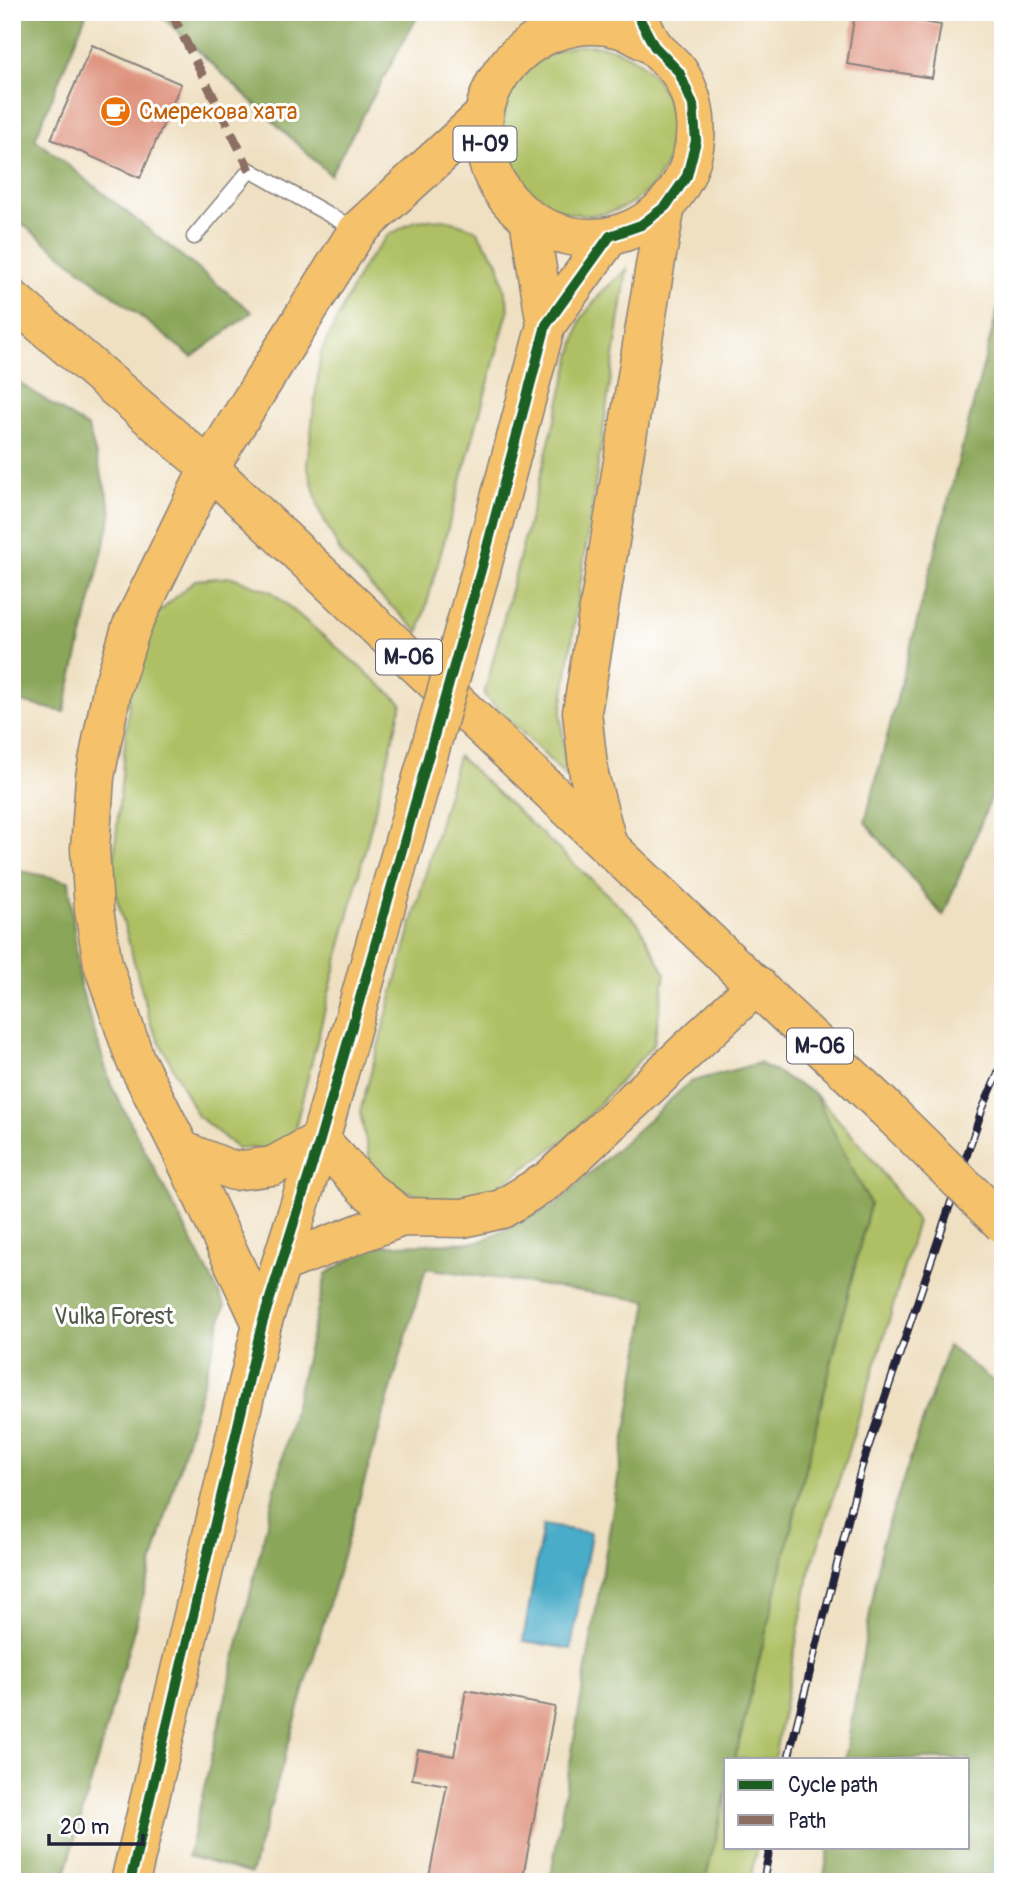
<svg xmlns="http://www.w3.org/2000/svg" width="1015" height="1894" font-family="Pangolin,sans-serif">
<rect width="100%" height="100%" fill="#fff"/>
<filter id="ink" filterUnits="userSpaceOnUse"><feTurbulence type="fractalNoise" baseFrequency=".0143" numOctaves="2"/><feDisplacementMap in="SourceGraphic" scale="14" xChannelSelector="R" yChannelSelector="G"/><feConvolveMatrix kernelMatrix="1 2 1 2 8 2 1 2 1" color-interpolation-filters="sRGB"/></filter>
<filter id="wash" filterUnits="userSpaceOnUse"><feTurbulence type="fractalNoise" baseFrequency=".00686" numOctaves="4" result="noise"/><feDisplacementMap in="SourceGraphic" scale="28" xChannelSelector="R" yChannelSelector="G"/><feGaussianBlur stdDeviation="1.57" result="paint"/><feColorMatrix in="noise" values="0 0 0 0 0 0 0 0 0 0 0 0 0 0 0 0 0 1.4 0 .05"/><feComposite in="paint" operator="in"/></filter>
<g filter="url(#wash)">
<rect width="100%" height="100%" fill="#efe0c2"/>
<path fill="#aec063" stroke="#68714f" stroke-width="2" d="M503 130a85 85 0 1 1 170 0a85 85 0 1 1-170 0Z
M444,219L475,229L498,262L509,308L419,632L376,592L342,555L320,512L307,464L321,352L362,268L387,236L415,221Z
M627,269L561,715L567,777L484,695L581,319L602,292Z
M232,577L272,592L402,703L292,1140L273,1149L237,1148L197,1115L151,1025L112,880L131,678L158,613L195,580Z
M458,756L638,923L665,973L654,1044L572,1134L485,1197L437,1201L395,1187L371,1167L360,1112Z
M814,1093L867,1152L917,1221L888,1324L809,1575L774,1759H735L869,1208Z
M726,1793V1847H757L750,1882H705Z"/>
<path fill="#8aa659" stroke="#56644a" stroke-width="2" d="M12,12H87L35,139L252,312L192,357L12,216Z
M157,12H420L330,175Z
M1003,289V769L943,916L865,822Z
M12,378L88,428L112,512L64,712L12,700Z
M12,869L69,881L80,985L111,1085L225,1305L63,1882H12Z
M759,1063L814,1093L870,1204L735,1759H726V1793L705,1882H550L648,1301L426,1268L251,1874L188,1856L326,1274L372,1246L479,1242L555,1205L690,1082Z
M948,1346L1003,1389V1882H823L829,1847H968V1759H845L882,1543Z"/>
<path fill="#48acc8" stroke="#356782" stroke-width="2" d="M543,1525L591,1533L571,1649L523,1641Z"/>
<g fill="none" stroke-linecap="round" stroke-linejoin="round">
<path stroke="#48acc8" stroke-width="10" d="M997,1882L1003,1815"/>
</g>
<g id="blocks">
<path fill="#de927d" d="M855,12H865L941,25L932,78L847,64Z
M92,45L181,84L140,178L51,139Z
M466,1690L555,1707L522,1882H428L447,1785L412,1779L418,1750L454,1756Z"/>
</g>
</g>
<g filter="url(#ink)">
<use href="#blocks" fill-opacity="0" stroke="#88817e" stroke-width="2"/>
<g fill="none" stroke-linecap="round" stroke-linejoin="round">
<defs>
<path id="service" d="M194,237L250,170L356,230"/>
<path id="primary" d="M636,12C642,23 646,35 653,45C660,55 672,62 679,72C685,81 691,96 693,106C709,180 646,251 570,236C522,226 485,185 484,135C484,128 483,120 484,114C496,52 560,12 621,29C632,32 643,41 654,46
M529,219L546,325
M481,570L546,325L610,236
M130,1882L262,1324L320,1140L418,792"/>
<path id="trunk" d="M12,299L209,468L884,1107
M608,846L589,775L582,712L656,260L666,206
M181,1150L234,1171L273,1166L320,1140L366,1189L402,1217
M282,1263L402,1217L463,1218L502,1209L550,1179L757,985
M262,1324L181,1150L135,1059L103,964L94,910L90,849L95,777L112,690L131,628L209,468L357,231L484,115"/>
</defs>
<use href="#service" stroke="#88817e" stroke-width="17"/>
<use href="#primary" stroke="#88817e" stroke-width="41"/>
<use href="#trunk" stroke="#88817e" stroke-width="41"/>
<use href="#service" stroke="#fff" stroke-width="14"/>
<use href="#primary" stroke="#f5c16b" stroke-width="38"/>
<use href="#trunk" stroke="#f5c16b" stroke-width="38"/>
<defs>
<path id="rail" d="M788,1759L861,1469L982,1110L1003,1062
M763,1882L770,1847"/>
</defs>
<use href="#rail" stroke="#22223b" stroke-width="8"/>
<use href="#rail" stroke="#fff" stroke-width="5" stroke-dasharray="16" stroke-linecap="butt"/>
<defs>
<path id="primary-bridge" d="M418,792L481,570"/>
<path id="trunk-bridge" d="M884,1107L1003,1224"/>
</defs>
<use href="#primary-bridge" stroke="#88817e" stroke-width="41" stroke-linecap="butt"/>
<use href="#trunk-bridge" stroke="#88817e" stroke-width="41" stroke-linecap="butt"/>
<use href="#primary-bridge" stroke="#f5c16b" stroke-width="38"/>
<use href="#trunk-bridge" stroke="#f5c16b" stroke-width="38"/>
<path stroke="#8d6e63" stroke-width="9" stroke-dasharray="18 9" stroke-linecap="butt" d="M171,12L250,170"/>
<defs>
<path id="cycleway" d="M130,1882L262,1324L320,1140L481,570L546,325L610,236L641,225L666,206L687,176L696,141L693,105L679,72L654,46L636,12"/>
</defs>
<use href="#cycleway" stroke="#fff" stroke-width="15"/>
<use href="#cycleway" stroke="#1b5e20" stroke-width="10"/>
</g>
</g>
<defs>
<symbol id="cafe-disc" viewBox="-11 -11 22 22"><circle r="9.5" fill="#e8710a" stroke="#fff"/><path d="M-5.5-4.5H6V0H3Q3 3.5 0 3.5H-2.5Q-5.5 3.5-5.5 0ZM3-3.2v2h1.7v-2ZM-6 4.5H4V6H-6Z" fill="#fff"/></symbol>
</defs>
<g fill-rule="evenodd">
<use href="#cafe-disc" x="98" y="94" width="35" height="35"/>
</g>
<g text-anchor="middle" stroke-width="6" stroke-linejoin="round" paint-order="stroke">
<g fill="#fff" stroke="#646476" stroke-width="2">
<rect x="453.5" y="126.5" width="63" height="35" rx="5"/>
<rect x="376" y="639.5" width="66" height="35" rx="5"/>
<rect x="787" y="1028.5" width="66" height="35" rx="5"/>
</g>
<g font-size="21" font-weight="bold" fill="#22223b">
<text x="485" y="151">Н-09</text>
<text x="409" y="664">М-06</text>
<text x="820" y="1053">М-06</text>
</g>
<g font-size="23" fill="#c56008" stroke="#fff" text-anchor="start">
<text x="139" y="119">Смерекова хата</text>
</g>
<g font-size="23" fill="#535949" stroke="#fff">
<text x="114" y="1324">Vulka Forest</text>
</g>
</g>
<rect width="1015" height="1894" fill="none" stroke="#fff" stroke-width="42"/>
<rect x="724" y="1758" width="245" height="91" fill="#ffffff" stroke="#a7a7b1" stroke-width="2"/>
<rect x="738" y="1780" width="35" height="10" fill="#1b5e20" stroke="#a7a7b1" stroke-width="2"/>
<text x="788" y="1792" font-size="21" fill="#22223b">Cycle path</text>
<rect x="738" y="1815" width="35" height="10" fill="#8d6e63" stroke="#a7a7b1" stroke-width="2"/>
<text x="788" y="1828" font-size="21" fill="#22223b">Path</text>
<path d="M49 1834v10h94v-10" fill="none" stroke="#22223b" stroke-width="3.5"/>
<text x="60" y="1834" font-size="21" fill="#22223b" stroke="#ffffff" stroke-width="5" paint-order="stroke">20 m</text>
</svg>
